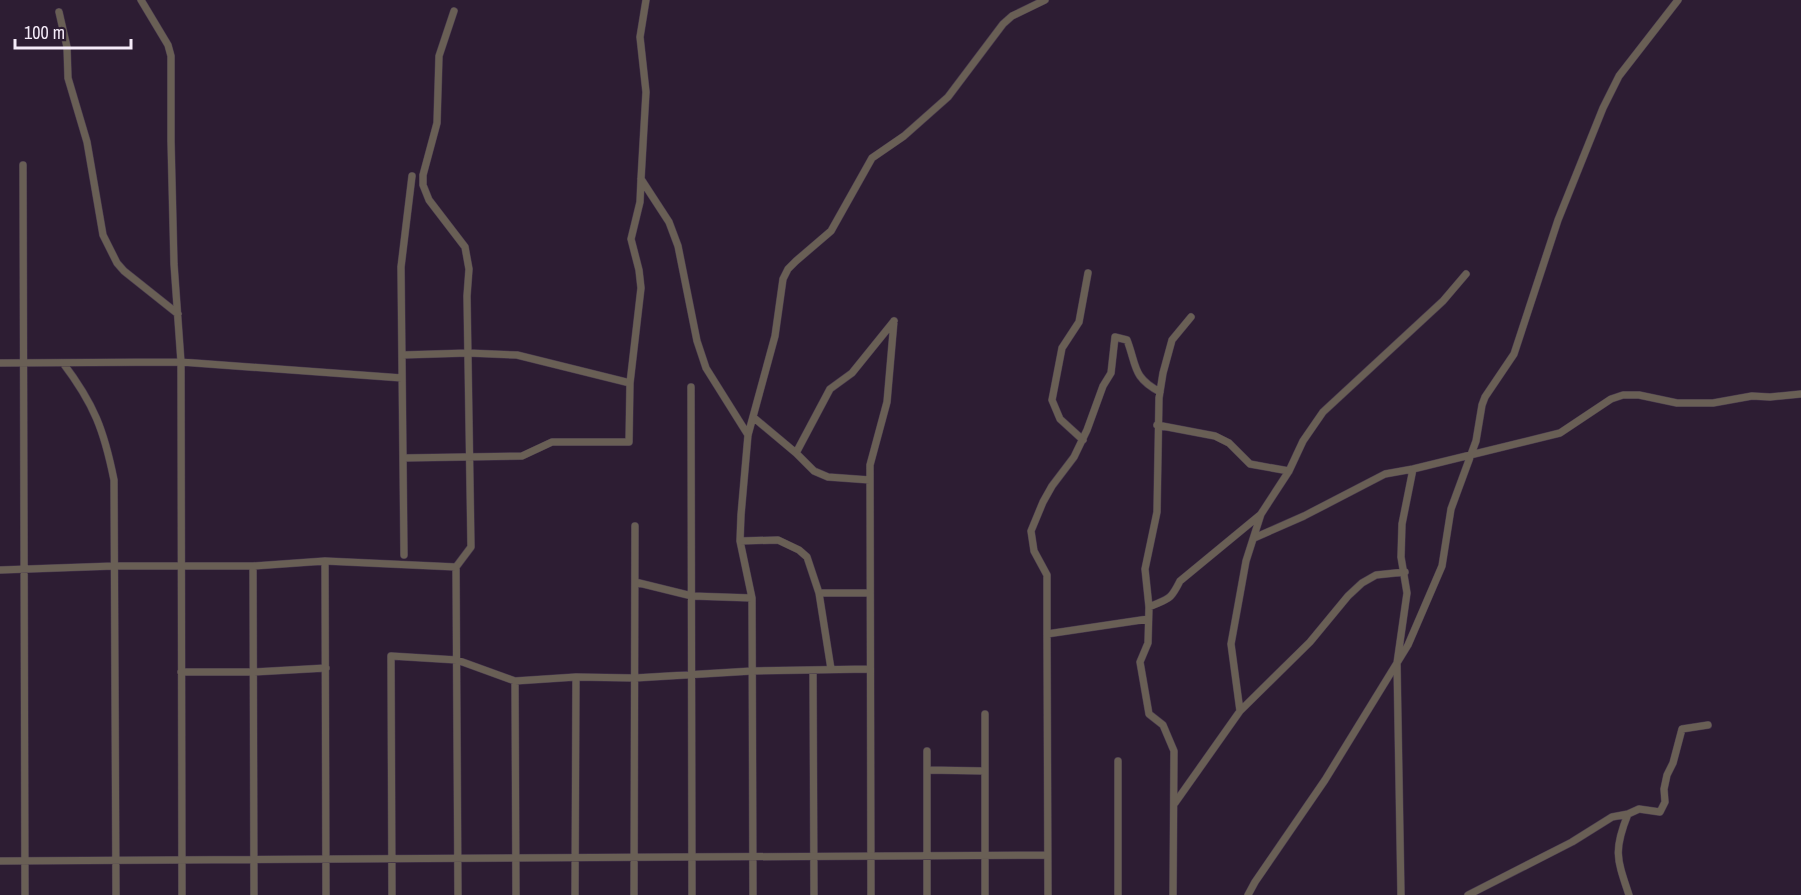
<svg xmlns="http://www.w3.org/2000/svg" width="1801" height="895" font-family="'Archivo Narrow',sans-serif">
<rect width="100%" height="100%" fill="#2d1d33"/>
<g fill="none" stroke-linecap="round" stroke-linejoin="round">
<defs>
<path id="minor" d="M141,0L168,45L171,56V141L174,264L181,362L182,895
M454,11L439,56L437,123L423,175V185L429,200L465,247L469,269L467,296L471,547L456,567L458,895
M59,12L67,47L68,78L87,142L103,235L117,263L124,271L178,314
M23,165L25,895
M641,179L669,222L678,246L697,341L706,368L748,435
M402,355L468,353L517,355L630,383
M0,363L181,362L402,378
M63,363C94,404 104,430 114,480L116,895
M691,387L692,895
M753,417L796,453L814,471L828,477L870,480
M1157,425L1215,436L1229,443L1250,464L1289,471
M1083,440L1060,419L1052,400L1062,348L1079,322L1088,273
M796,453L830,389L852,373L894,321
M403,458L522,456L552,442H629L630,383L641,288L639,270L631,239L640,202L641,179L646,92L640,37L646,0
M1254,538L1304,516L1385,474L1413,469L1560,433L1611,399L1623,395H1639L1677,403H1713L1752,396L1770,397L1801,394
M740,541L778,540L799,550L807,557L819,593L831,669
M404,555L401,267L412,176
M325,561L326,895
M253,566L254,895
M0,570L114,566H253L325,561L456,567
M635,582L692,596L752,598
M819,593H870
M1149,607C1169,598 1170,601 1180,581L1260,515
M1148,619L1047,634V575L1034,551L1031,531L1043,502L1052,486L1074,457L1087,430L1103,386L1111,373L1115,337L1127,340C1137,366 1132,377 1160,392
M1047,634L1048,895
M813,670L814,895
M181,672H253L326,668
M515,681L516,895
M1240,711L1310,642L1348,596L1362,583L1376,575L1405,572
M985,714V895
M927,751V895
M1118,761V895
M927,770L985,771
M1175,803L1240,711L1231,644L1246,561L1261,514L1289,471L1303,441L1323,412L1443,301L1466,274
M0,861L1047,855
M392,895L391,656L457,660L515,681L576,677L635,678L752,671L870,669
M575,895L576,677
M634,895L635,526
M753,895L752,598L740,541L741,515L748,435L775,336L783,279L788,269L796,261L831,231L872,158L904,136L948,97L1003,24L1012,16L1045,0
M871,895L870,465L887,402L894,321
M1173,895L1174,751L1163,725L1149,714L1140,662L1148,643L1149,607L1145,569L1157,512L1159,398L1163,373L1172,340L1191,317
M1248,895L1255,882L1325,780L1408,645L1442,566L1451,509L1476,441L1482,405L1485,397L1514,354L1558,220L1603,108L1619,76L1678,0
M1401,895L1397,663L1407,593L1401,557L1402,524L1413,469
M1468,895L1572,842L1612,817L1628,814
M1629,895C1617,859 1613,851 1628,814L1639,809L1660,812L1665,802L1664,789L1667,775L1673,763L1682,729L1708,725"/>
</defs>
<use href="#minor" stroke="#493a4f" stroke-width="8"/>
<use href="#minor" stroke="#695f55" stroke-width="7"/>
</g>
<path d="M15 39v9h116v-9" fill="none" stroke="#f5ebf9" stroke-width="3"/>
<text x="24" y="39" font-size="18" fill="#f5ebf9" stroke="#2d1d33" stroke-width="4.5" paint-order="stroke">100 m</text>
</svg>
